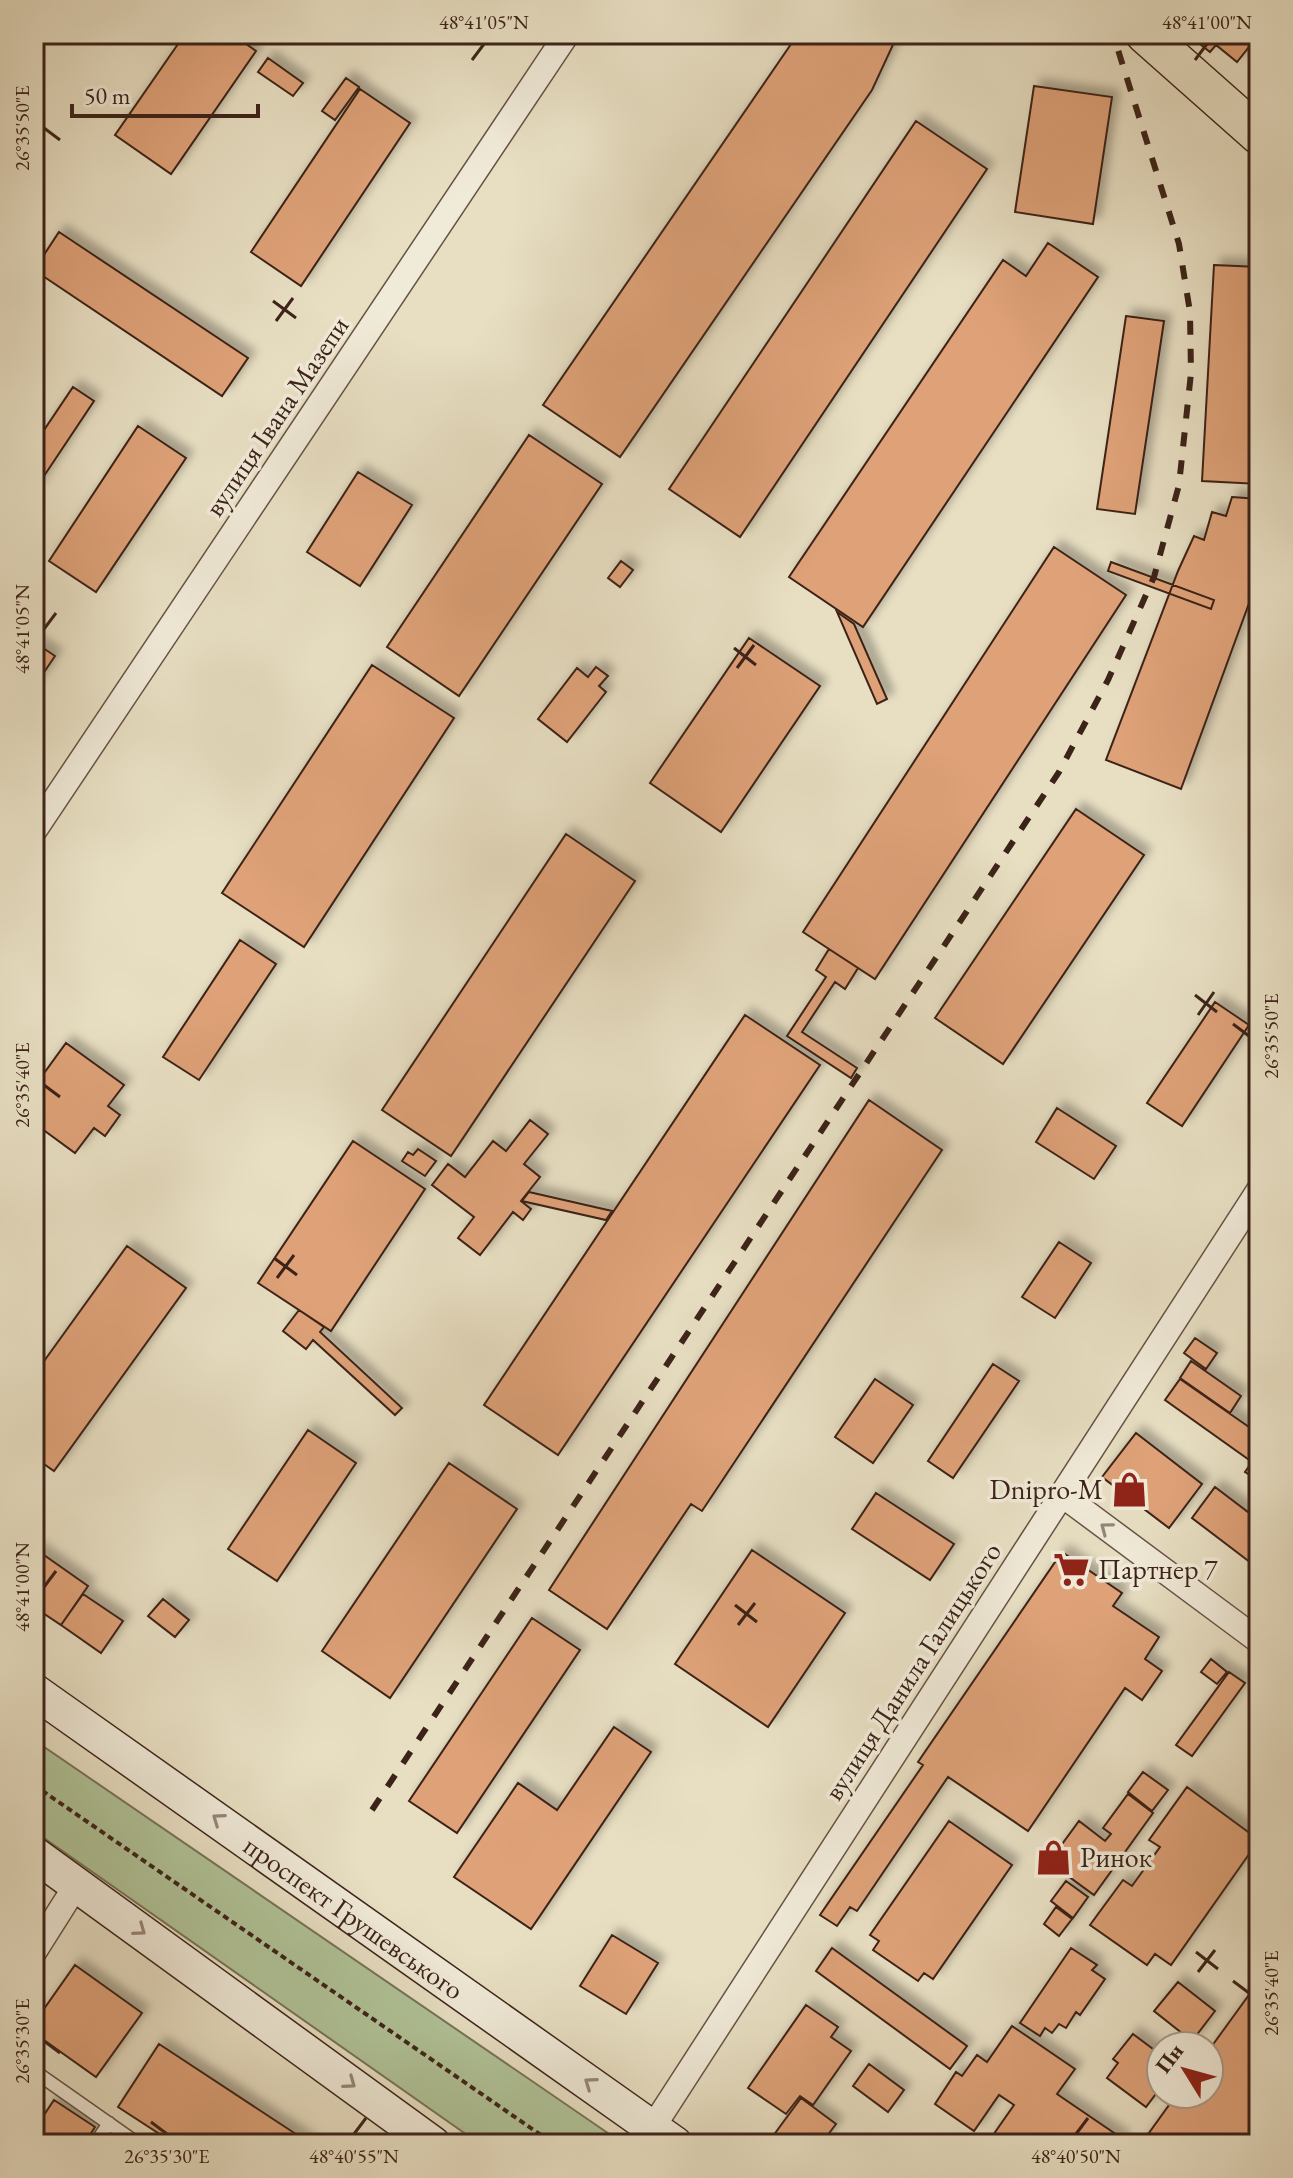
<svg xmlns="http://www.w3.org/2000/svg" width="1293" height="2178" font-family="'EB Garamond',serif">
<defs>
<filter id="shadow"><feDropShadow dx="7" dy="-7" stdDeviation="4" flood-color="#0004"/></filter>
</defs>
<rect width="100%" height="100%" fill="#e8dfc3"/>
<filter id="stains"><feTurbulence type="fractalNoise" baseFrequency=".0025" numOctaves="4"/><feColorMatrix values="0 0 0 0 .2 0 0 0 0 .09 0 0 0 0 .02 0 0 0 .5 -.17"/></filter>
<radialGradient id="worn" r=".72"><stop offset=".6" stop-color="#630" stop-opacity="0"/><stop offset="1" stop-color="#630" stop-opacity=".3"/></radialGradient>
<path fill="#b0c398" stroke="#767358" stroke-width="2" d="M34,1740L618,2140L616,2144H480L34,1831Z"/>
<path fill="#dea178" stroke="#3c2319" stroke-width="2" filter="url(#shadow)" d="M185,34H232L256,51L171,174L115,135Z
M798,34H898L872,90L620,457L543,405Z
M1204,34H1251L1256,38L1237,62L1216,45L1210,52L1200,44L1206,36Z
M268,58L303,83L293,96L258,72Z
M346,78L359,87L335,120L322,111Z
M1034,86L1112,97L1093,224L1015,212Z
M360,89L410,123L301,286L251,252Z
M916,121L987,169L740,537L669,489Z
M59,232L248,358L222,396L34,270Z
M1048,243L1098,277L863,627L789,577L1003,260L1026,276Z
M1214,265L1259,267V484L1202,481Z
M1126,316L1164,321L1135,514L1097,509Z
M73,387L94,401L34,491V445Z
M138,426L186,458L96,592L49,561Z
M529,435L602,484L459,696L387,647Z
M358,472L412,505L360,586L307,552Z
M1232,497L1259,499V576L1181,789L1106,760L1178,571L1194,536L1204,540L1212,512L1226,516Z
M1054,547L1126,595L875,979L803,932Z
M621,561L633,570L620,587L608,578Z
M1111,562L1214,600L1211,609L1108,571Z
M837,612L854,624L887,699L877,704Z
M749,638L820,686L721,832L650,783Z
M34,642L55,656L34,687Z
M372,665L454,718L304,947L222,893Z
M596,667L608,676L599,686L606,692L567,742L538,719L577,668L588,677Z
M1076,809L1144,855L1003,1064L935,1018Z
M566,834L635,881L451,1156L382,1110Z
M240,940L276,964L199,1080L163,1057Z
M829,949L858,968L845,989L835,982L802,1032L857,1068L851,1078L787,1036L826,977L816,970Z
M1215,1002L1249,1025L1182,1126L1147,1103Z
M745,1015L820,1065L558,1455L484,1405Z
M66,1043L124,1085L108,1106L120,1115L105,1136L94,1128L75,1153L34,1123V1087Z
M869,1100L942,1150L702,1511L691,1504L607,1629L549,1590Z
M1057,1108L1116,1146L1094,1179L1036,1142Z
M530,1120L548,1134L524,1164L540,1177L521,1201L531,1209L523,1220L513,1212L480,1255L458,1238L474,1217L432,1185L448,1164L465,1177L493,1141L506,1151Z
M353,1141L425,1189L331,1331L258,1283Z
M418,1149L436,1161L425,1176L402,1161L408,1152L413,1155Z
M529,1192L612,1211L606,1220L522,1201Z
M1059,1242L1091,1263L1055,1318L1022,1297Z
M127,1246L186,1288L54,1471L34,1457V1375Z
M299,1310L324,1327L320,1332L402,1408L395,1415L313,1340L306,1349L283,1331Z
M1195,1338L1217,1353L1206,1369L1184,1353Z
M1191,1361L1241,1396L1230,1413L1180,1378Z
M993,1364L1019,1381L953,1478L928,1461Z
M875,1379L913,1405L873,1463L835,1437Z
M1180,1379L1259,1434V1481L1245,1472L1252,1462L1165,1400Z
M308,1430L356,1463L277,1581L228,1549Z
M1136,1433L1202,1484L1169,1528L1102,1477Z
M449,1463L517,1509L390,1698L322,1651Z
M1215,1487L1248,1512L1257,1501L1259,1503V1569L1192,1518Z
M876,1493L954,1544L930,1580L852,1529Z
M34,1548L88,1586L61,1625L34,1607Z
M752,1550L845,1613L768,1727L675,1664Z
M1062,1552L1122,1593L1113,1606L1159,1637L1145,1659L1162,1671L1142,1700L1125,1688L1028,1831L948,1777L857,1911L850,1907L837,1926L820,1915L923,1765L918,1762Z
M83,1594L123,1621L101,1653L61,1625Z
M163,1599L189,1620L175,1637L148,1616Z
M532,1618L580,1650L457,1833L409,1801Z
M1211,1659L1227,1672L1217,1684L1201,1672Z
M1229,1672L1245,1683L1192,1756L1176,1745Z
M614,1727L651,1752L531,1929L454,1877L518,1783L557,1810Z
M1143,1772L1168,1790L1152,1811L1128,1792Z
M1187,1787L1259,1840L1171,1965L1155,1954L1147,1965L1090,1925L1123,1880L1132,1886L1160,1847L1149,1840Z
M1128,1794L1153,1813L1094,1895L1049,1862L1079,1821L1105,1841L1111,1834L1103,1828Z
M949,1821L1012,1865L933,1979L924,1973L918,1981L873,1950L879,1941L870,1935Z
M1066,1881L1088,1897L1073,1918L1051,1901Z
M1056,1907L1072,1919L1059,1936L1044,1924Z
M612,1935L658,1963L626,2014L580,1986Z
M832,1948L967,2046L950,2069L816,1971Z
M1071,1948L1097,1965L1092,1970L1105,1979L1080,2015L1076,2012L1066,2028L1059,2024L1052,2033L1045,2028L1040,2036L1020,2023Z
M75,1965L142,2013L96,2077L34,2033V2023Z
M1259,1981V2144H1141L1177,2094H1209V2050Z
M1178,1982L1215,2011L1192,2041L1154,2011Z
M806,2005L838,2027L831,2037L851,2051L813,2105L800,2096L786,2114L748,2088Z
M1012,2026L1075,2069L1057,2094L1123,2139L1120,2144H1071L1061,2137L1056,2144H1000L991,2138L1014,2105L999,2095L974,2131L935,2104L956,2072L962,2076L977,2055L987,2062Z
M1133,2034L1161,2055V2087L1146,2107L1107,2078L1118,2063L1113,2059Z
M159,2044L311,2144H175L118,2107Z
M869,2064L904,2090L888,2112L853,2086Z
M801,2098L836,2124L821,2144H783L773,2136Z
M54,2100L95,2127L84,2144H34V2130Z"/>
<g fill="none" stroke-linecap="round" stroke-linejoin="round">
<defs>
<path id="lane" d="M34,2071L138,2144
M95,2144L109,2123"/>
<path id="street" d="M34,831L567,34
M1061,1494L1259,1641
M34,1952L77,1884
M642,2144L1259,1190"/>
<g id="secondary">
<path id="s1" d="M34,1691L675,2144"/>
<path d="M34,1854L433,2144"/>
</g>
<path id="primary" d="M1145,34L1259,135"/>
</defs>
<use href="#lane" stroke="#675244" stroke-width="15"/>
<use href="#street" stroke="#675244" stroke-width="27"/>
<use href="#secondary" stroke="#3c2319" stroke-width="37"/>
<use href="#primary" stroke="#3c2319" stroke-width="41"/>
<path stroke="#3c2319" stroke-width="4" stroke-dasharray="6 4" stroke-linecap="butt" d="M34,1785L554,2144"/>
<use href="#lane" stroke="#f0ead8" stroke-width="12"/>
<use href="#street" stroke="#f0ead8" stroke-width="24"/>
<use href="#secondary" stroke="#f0ead8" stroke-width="34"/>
<use href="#primary" stroke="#e8dfc3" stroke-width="38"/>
<path stroke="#3c2319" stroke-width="6" stroke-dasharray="14 14" stroke-linecap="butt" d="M372,1810L1059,772L1108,680L1154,577L1179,485L1191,373L1190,312L1179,244L1113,34"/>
</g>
<defs><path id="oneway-chevron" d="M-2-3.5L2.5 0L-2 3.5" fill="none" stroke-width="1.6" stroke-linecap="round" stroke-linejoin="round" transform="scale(2)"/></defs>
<g stroke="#968678">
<use href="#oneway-chevron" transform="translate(1106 1528) rotate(-143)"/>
<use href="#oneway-chevron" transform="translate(218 1819) rotate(-145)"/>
<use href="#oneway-chevron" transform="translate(140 1930) rotate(36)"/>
<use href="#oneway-chevron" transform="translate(350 2083) rotate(36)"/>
<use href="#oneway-chevron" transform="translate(590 2083) rotate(-145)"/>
</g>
<path fill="none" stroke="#3c2319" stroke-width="3" d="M472,60L484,44M1195,60L1207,44M44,128L60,140M273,301L296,318M276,321L293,298M44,629L56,613M734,648L756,665M737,668L754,645M1195,995L1217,1012M1198,1015L1214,992M1233,1024L1249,1036M44,1085L60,1097M274,1258L297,1275M277,1278L294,1255M44,1587L56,1571M735,1605L757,1622M738,1625L755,1603M1196,1952L1218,1969M1198,1972L1215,1950M1233,1981L1249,1993M44,2041L60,2053M151,2122L167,2134M354,2134L366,2118M1076,2134L1088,2118"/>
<defs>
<symbol id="shop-bare" viewBox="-9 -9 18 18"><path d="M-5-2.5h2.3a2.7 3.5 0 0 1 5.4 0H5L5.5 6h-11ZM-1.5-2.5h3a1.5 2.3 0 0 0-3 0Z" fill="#8f2418" stroke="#f0ead8" stroke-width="2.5" paint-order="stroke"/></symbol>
<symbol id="supermarket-bare" viewBox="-9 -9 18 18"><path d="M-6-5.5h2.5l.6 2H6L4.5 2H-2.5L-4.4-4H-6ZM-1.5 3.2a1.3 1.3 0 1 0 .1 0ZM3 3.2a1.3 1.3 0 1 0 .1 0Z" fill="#8f2418" stroke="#f0ead8" stroke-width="2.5" paint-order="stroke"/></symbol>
</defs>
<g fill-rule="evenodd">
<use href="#shop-bare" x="1104" y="1464" width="51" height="51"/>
<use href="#supermarket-bare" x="1046" y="1544" width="51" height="51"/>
<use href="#shop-bare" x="1028" y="1832" width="51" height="51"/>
</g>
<g text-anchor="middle" stroke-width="7" stroke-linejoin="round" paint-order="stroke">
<g font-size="28" fill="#3c2319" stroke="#f0ead8">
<text transform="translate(276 416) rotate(-56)" y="10">вулиця Івана Мазепи</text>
<text transform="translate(912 1671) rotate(-57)" y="10">вулиця Данила Галицького</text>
<text dy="10" stroke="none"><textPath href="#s1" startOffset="392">проспект Грушевського</textPath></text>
</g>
<g font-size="28" fill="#3c2319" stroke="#f0ead8" text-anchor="start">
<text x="1103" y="1499" text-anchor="end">Dnipro-M</text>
<text x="1098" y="1579">Партнер 7</text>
<text x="1080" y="1867">Ринок</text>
</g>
</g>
<rect width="1293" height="2178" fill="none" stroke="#e8dfc3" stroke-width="88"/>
<g transform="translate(1185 2070) rotate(307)"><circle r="38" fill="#f0ead8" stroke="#a89a8c" stroke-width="2"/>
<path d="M0-6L14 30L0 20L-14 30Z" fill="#8f2418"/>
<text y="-12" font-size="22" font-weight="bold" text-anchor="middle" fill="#3c2319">Пн</text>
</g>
<path d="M72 104v12h186v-12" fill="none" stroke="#3c2319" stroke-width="4"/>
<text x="84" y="104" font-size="24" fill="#3c2319" stroke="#f0ead8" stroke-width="6" paint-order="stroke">50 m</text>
<rect x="44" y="44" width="1205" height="2090" fill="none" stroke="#3c2319" stroke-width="3"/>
<g font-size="20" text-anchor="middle" fill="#3c2319">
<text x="484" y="29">48°41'05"N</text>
<text x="1207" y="29">48°41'00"N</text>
<text transform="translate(22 128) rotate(-90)" y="7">26°35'50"E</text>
<text transform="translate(22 629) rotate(-90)" y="7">48°41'05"N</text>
<text transform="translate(1271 1036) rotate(-90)" y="7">26°35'50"E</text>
<text transform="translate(22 1085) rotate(-90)" y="7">26°35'40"E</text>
<text transform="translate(22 1587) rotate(-90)" y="7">48°41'00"N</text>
<text transform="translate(1271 1993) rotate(-90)" y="7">26°35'40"E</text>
<text transform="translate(22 2041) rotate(-90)" y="7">26°35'30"E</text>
<text x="167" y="2163">26°35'30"E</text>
<text x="354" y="2163">48°40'55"N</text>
<text x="1076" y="2163">48°40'50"N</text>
</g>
<rect width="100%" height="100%" filter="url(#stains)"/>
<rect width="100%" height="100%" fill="url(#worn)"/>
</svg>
